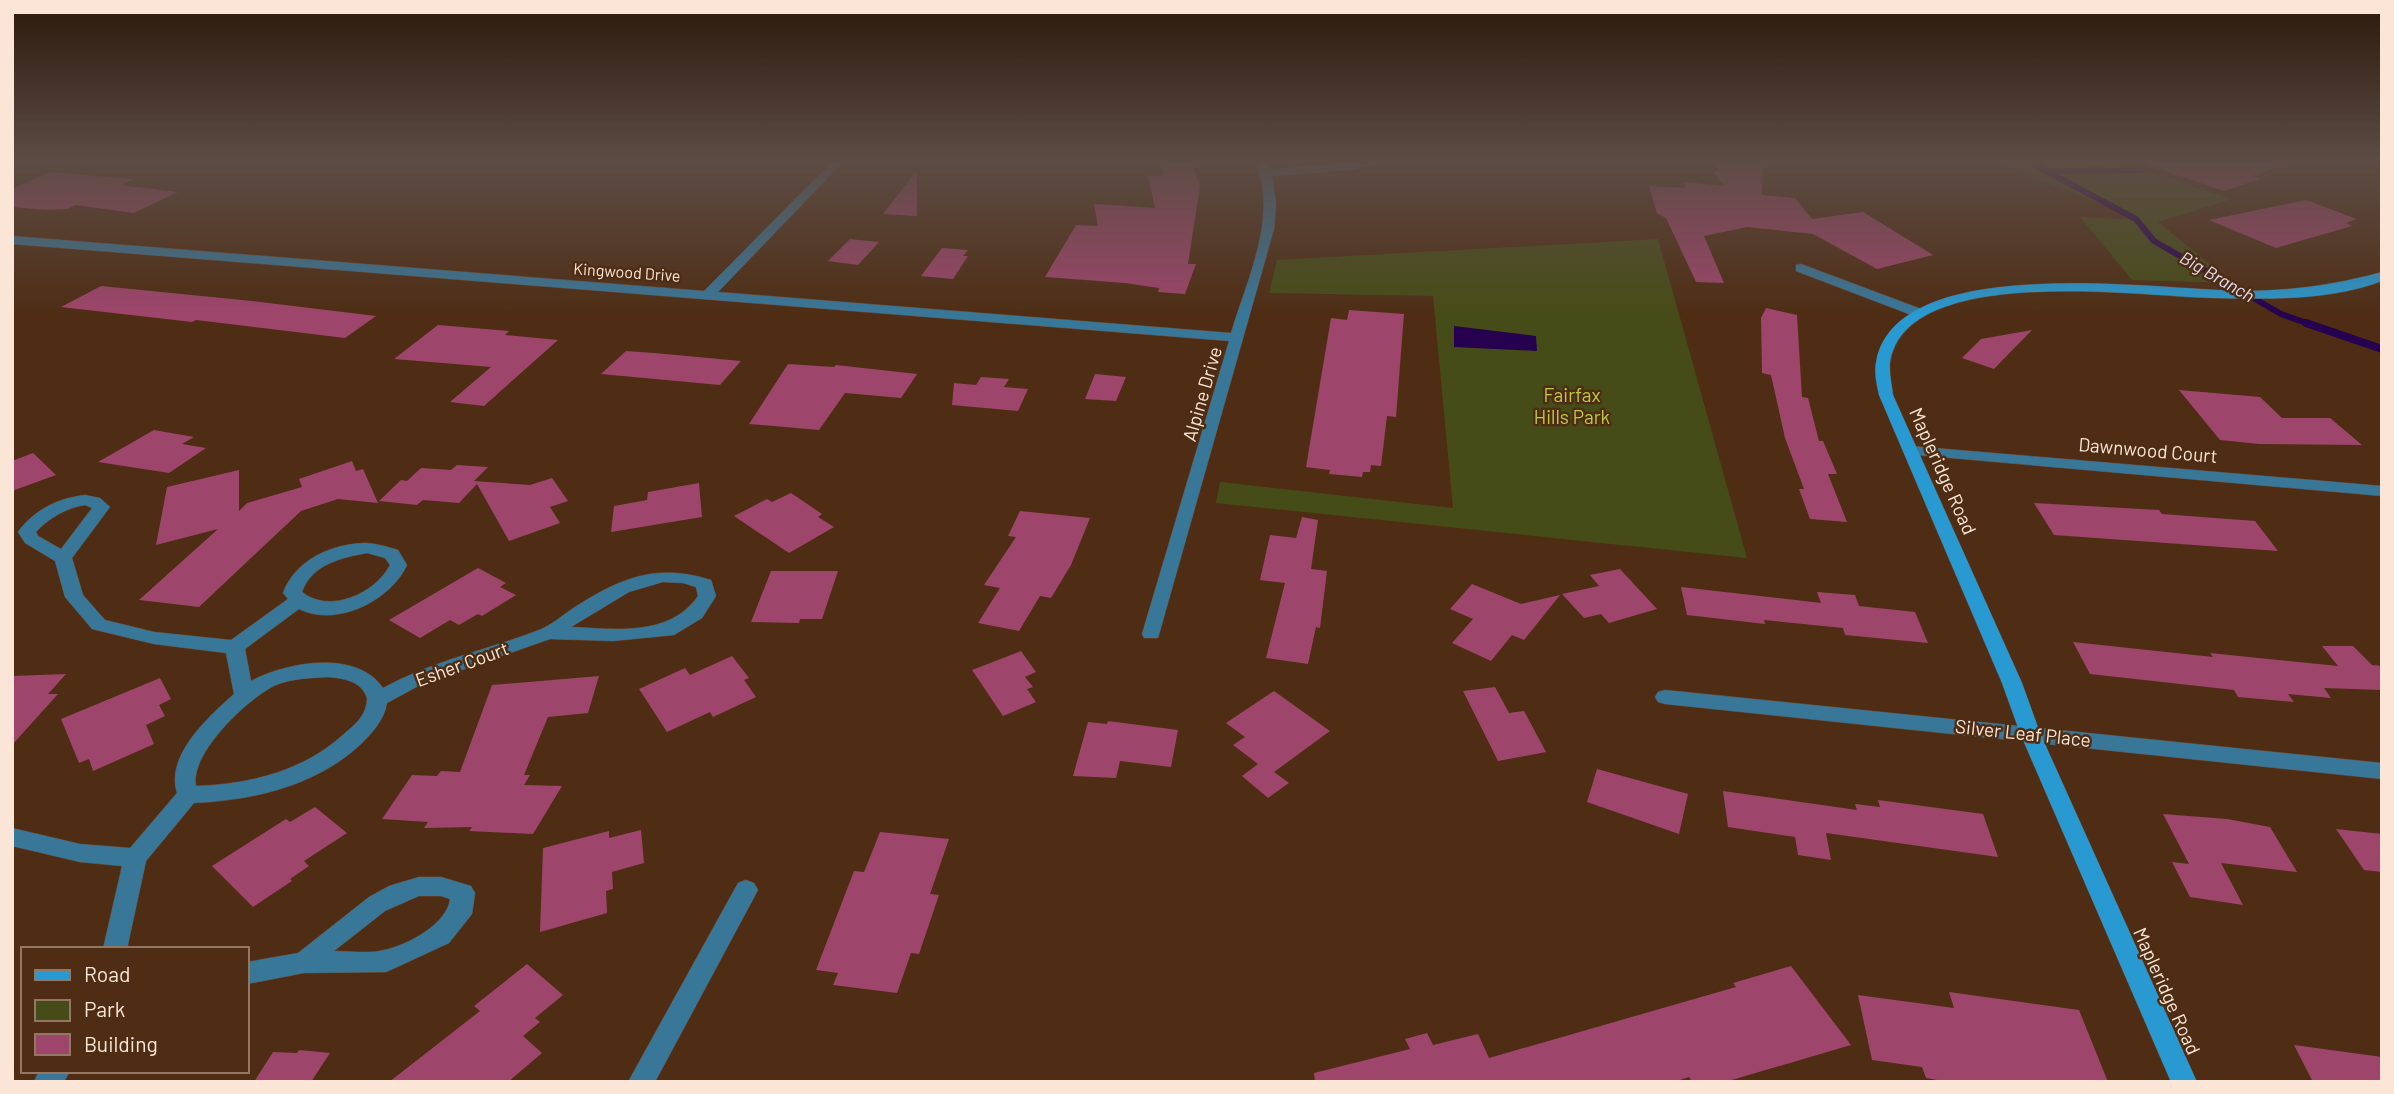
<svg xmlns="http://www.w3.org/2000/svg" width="2394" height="1094" font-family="Barlow,sans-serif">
<rect width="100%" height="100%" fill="#4e2d14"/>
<path fill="#464c17" d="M1994,162H2115L2232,199L2158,222L2233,283L2132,280L2080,217L2142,220Z
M1658,239L1747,558L1216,503L1220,482L1453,508L1433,296L1269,293L1277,260Z"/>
<path fill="#250150" d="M1454,326L1536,336L1537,351L1454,347Z"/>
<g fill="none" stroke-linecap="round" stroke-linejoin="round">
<path stroke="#250150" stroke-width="6" d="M2029,162L2136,219L2154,241L2281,314L2312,325
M2046,171L2142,170"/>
<path stroke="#250150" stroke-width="8" d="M2306,323L2382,349"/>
</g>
<path fill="#9e456b" d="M1160,162H1192L1200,186L1188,264H1196L1185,294L1158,292L1159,288L1125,283L1045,277L1076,225L1098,226L1094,204L1155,208L1148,176L1164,175Z
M2151,162H2282L2283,166L2252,176L2260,179L2224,191L2150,166Z
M1714,165L1763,166L1762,195L1795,198L1812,219L1863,212L1933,255L1877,269L1813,234L1747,227L1704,236L1724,283L1696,282L1666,218L1657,213L1649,186L1685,188L1684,182L1724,186L1713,171H1719Z
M917,170V216L883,214Z
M50,172L133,179L120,185L178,192L134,213L75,205L68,209L47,210L12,207V189Z
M2306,200L2357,219L2346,223L2352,226L2276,248L2209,220Z
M850,239L879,242L858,265L828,261Z
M942,248L968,250L963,256H968L953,279L921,276Z
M101,286L252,301L376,316L345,338L196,320L192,322L61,307Z
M1766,308L1797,315L1802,397L1808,398L1819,441H1823L1837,474H1828L1847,522L1810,519L1799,489H1804L1785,438L1771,375L1762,373L1761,318Z
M1349,310L1404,314L1396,417L1387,416L1381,466L1371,465L1370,472H1363L1362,477L1329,474L1330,470L1306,467L1331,318L1347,320Z
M438,325L509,331L505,335L558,340L484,406L450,402L491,367L394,359Z
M2032,330L1994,369L1962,358L1981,339Z
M626,351L654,353L741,361L720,385L601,374Z
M788,364L834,367L836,365L917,374L901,398L845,393L819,430L749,424Z
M1095,374L1126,377L1116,401L1085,399Z
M981,377L1009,379L1004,387L1028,389L1018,411L952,405L954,383L976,385Z
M2179,390L2260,397L2282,418H2330L2362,445L2259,444L2220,440Z
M154,430L194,437L182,444L206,448L169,473L98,462Z
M33,453L56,475L12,491V461Z
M352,461L356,471L363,469L378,503L338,499L301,511L199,607L139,600L218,529L156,545L167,487L239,470V511L247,503L302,487L299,479Z
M457,465L488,467L474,481L530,485L552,478L568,501L550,507L560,523L509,541L477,484L459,503L423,500L417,505L379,501L401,480L407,481L421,468L451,470Z
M699,483L702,517L611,532L614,506L647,500L648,492Z
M791,493L822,514L818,517L834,527L789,553L734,516L767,499L772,502Z
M2034,503L2159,510L2162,514L2255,521L2278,551L2054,535Z
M1020,511L1090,518L1071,565L1051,598L1040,596L1019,631L978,623L1000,588L984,585L1016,537L1008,536Z
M1302,517L1318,520L1311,569L1327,571L1320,628L1316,627L1308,664L1266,658L1285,583L1260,580L1270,535L1296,538Z
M478,568L506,583L500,587L516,595L482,616L478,614L459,625L450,620L420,638L389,620Z
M1620,569L1657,609L1609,623L1601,614L1584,618L1562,594L1599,586L1590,575Z
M771,571H838L822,619H800L799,623L751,622Z
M1472,584L1521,604L1560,595L1524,640L1512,635L1491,661L1452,643L1473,619L1450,609Z
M1681,587L1821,603L1817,592L1855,595L1859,606L1915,612L1928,643L1845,635L1843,628L1764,620L1765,624L1687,615Z
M2073,642L2213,657L2210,653L2338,666L2322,646H2353L2372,665L2382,666V690L2324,688L2331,698L2288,694L2294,702L2238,697L2234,690L2090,674Z
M1021,651L1036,672L1025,677L1033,687L1027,689L1036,702L1003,716L972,670Z
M732,656L749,678L744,680L756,697L713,717L710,712L667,732L639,689L685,668L690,675Z
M66,674L48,694H58L12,745V676Z
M599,676L588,713L548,717L524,775H530L524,785L562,786L533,834L469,831L472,827L424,828L428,822L382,819L412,775L437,776L441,771L460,772L492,685Z
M160,678L171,699L159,705L165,716L146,725L154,744L93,771L89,759L79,763L61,719Z
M1495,687L1509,713L1524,711L1546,752L1498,761L1463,691Z
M1274,691L1330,731L1274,772L1289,783L1268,798L1242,776L1258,764L1233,745L1245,737L1226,723Z
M1108,721L1178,730L1171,767L1120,761L1116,778L1073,776L1088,722L1107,724Z
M1597,769L1688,794L1679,834L1587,802Z
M1723,791L1857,810L1855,804L1880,807L1878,800L1983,814L1998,857L1826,833L1831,860L1798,855L1795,837L1728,827Z
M315,807L347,833L304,861L309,866L290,879L292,881L253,907L212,866L286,819L290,822Z
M2163,814L2227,819L2270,827L2297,872L2221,863L2243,905L2190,897L2172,862L2189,864Z
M2336,829L2382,834V872L2364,870Z
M641,830L644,863L612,872L613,889L606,891L607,913L540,932L543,848L609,831V838Z
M880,832L949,839L930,894L939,895L919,954L911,953L897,993L833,985L838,973L816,970L854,871L864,872Z
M527,964L563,995L535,1018L540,1022L523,1036L542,1053L508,1082H389L480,1011L474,1006Z
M1791,966L1851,1045L1725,1082H1692L1689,1077L1674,1082H1315L1314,1073L1410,1049L1405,1039L1427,1033L1433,1045L1478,1034L1489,1058L1736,987L1733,983Z
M1949,992L2079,1010L2108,1082H1949L1926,1078L1922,1067L1872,1060L1858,995L1954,1008Z
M2294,1045L2382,1057V1082H2313Z
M299,1050L330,1053L311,1082H254L273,1052L297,1053Z"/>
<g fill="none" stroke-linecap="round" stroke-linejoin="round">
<defs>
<path id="street" d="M832,162H843L718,292L1231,333C1247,279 1278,218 1256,162H1266L1270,169L1379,162L1351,170L1272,176L1276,203L1274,229L1158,638H1144L1142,634L1229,341L12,244V236L704,291Z
M1801,264L1924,310L1926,313L1924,316H1914L1796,271V265Z
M1911,446L2382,486V496L1905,454L1903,451L1905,448Z
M85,495L100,498L110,507L72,558L83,595L105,620L154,632L231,640L288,599L283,593C295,560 331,544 365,543C375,543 388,547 398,550L407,565C391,600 337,628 299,609L245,649L251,681C286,662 357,649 383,688C432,661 487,650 539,630C552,625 564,614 575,607C622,577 657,563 711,580L716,596L702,618L674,635L613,641L550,639L422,684L387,703C384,720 373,732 361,744C316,786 254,800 194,803L146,861L127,949H103L122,866L80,862L12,846V828L80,844L130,848L177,793C165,756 208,717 234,694L226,653L154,644L92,629L65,597L55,561L25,543L18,532C34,510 58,498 85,495ZM85,505L92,508L61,549L38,536L36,532C49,518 66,508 85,505ZM367,553L385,558L390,565C375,594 329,614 302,592C312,564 341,558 367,553ZM663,582L683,583L696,587L698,596C670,637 615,629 571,627L629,592ZM329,677C346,679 361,681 367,698C367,714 357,723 345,733C304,771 251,784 196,786C189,754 249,697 276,685C293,678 312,678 329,677Z
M1665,690L2382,763V779L1665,704L1658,702L1655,697L1658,692Z
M419,877H441L471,886L475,893L472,914L449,943L395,968L386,972L304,973L247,984V962L298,953L369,897L389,886ZM419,896H441L450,899C447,924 408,945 384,950C369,954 350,951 334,951L385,911Z
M746,880L754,883L758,890L655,1082H628L738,883Z
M39,1071H70L64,1082H34Z"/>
<path id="secondary" d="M2382,272V281C2330,301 2268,299 2213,298C2141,297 1905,262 1890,363C1889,374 1892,385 1893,395L2022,683L2040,733L2197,1082H2171L2020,733L2002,683L1879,395C1877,385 1874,374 1876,363C1894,250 2160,290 2241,291C2290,291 2334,285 2382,272Z"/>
</defs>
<use href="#street" stroke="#6a4a33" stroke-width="1"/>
<use href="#secondary" stroke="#6a4a33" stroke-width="1"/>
<use href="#street" fill="#397799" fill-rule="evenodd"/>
<use href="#secondary" fill="#299ad1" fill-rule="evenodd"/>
</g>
<linearGradient id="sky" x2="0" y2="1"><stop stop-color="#2b190b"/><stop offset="0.51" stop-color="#5d4c45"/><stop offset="1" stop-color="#5d4c45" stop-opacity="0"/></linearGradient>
<rect width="2394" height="315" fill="url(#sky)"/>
<g text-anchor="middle" stroke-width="5" stroke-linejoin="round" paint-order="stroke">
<g font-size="16" fill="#fae5d6" stroke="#4e2d14">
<text transform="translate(627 272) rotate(4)" y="6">Kingwood Drive</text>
</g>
<g font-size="18" font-style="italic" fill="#e1dcf3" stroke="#4e2d14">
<text transform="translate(2217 277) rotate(30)" y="6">Big Branch</text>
</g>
<g font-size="19" fill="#fae5d6" stroke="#4e2d14">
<text transform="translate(1202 394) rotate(-74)" y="7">Alpine Drive</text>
<text transform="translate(2148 450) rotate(5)" y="7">Dawnwood Court</text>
<text transform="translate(1943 471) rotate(66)" y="7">Mapleridge Road</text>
<text transform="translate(462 664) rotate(-20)" y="7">Esher Court</text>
<text transform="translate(2023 733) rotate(6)" y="7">Silver Leaf Place</text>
<text transform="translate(2167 991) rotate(66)" y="7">Mapleridge Road</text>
</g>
<g font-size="19" fill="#bccb46" stroke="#4e2d14">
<text x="1572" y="402">Fairfax<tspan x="1572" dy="22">Hills Park</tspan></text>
</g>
</g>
<rect width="2394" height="1094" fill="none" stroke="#fae5d6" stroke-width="28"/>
<rect x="21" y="947" width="228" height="126" fill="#4e2d14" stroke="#937762" stroke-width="2"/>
<rect x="35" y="970" width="35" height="10" fill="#299ad1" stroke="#937762" stroke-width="2"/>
<text x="84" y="982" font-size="21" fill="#fae5d6">Road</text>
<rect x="35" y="1000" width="35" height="21" fill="#464c17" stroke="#937762" stroke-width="2"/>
<text x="84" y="1017" font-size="21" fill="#fae5d6">Park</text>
<rect x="35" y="1034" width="35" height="21" fill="#9e456b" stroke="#937762" stroke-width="2"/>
<text x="84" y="1052" font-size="21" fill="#fae5d6">Building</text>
</svg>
